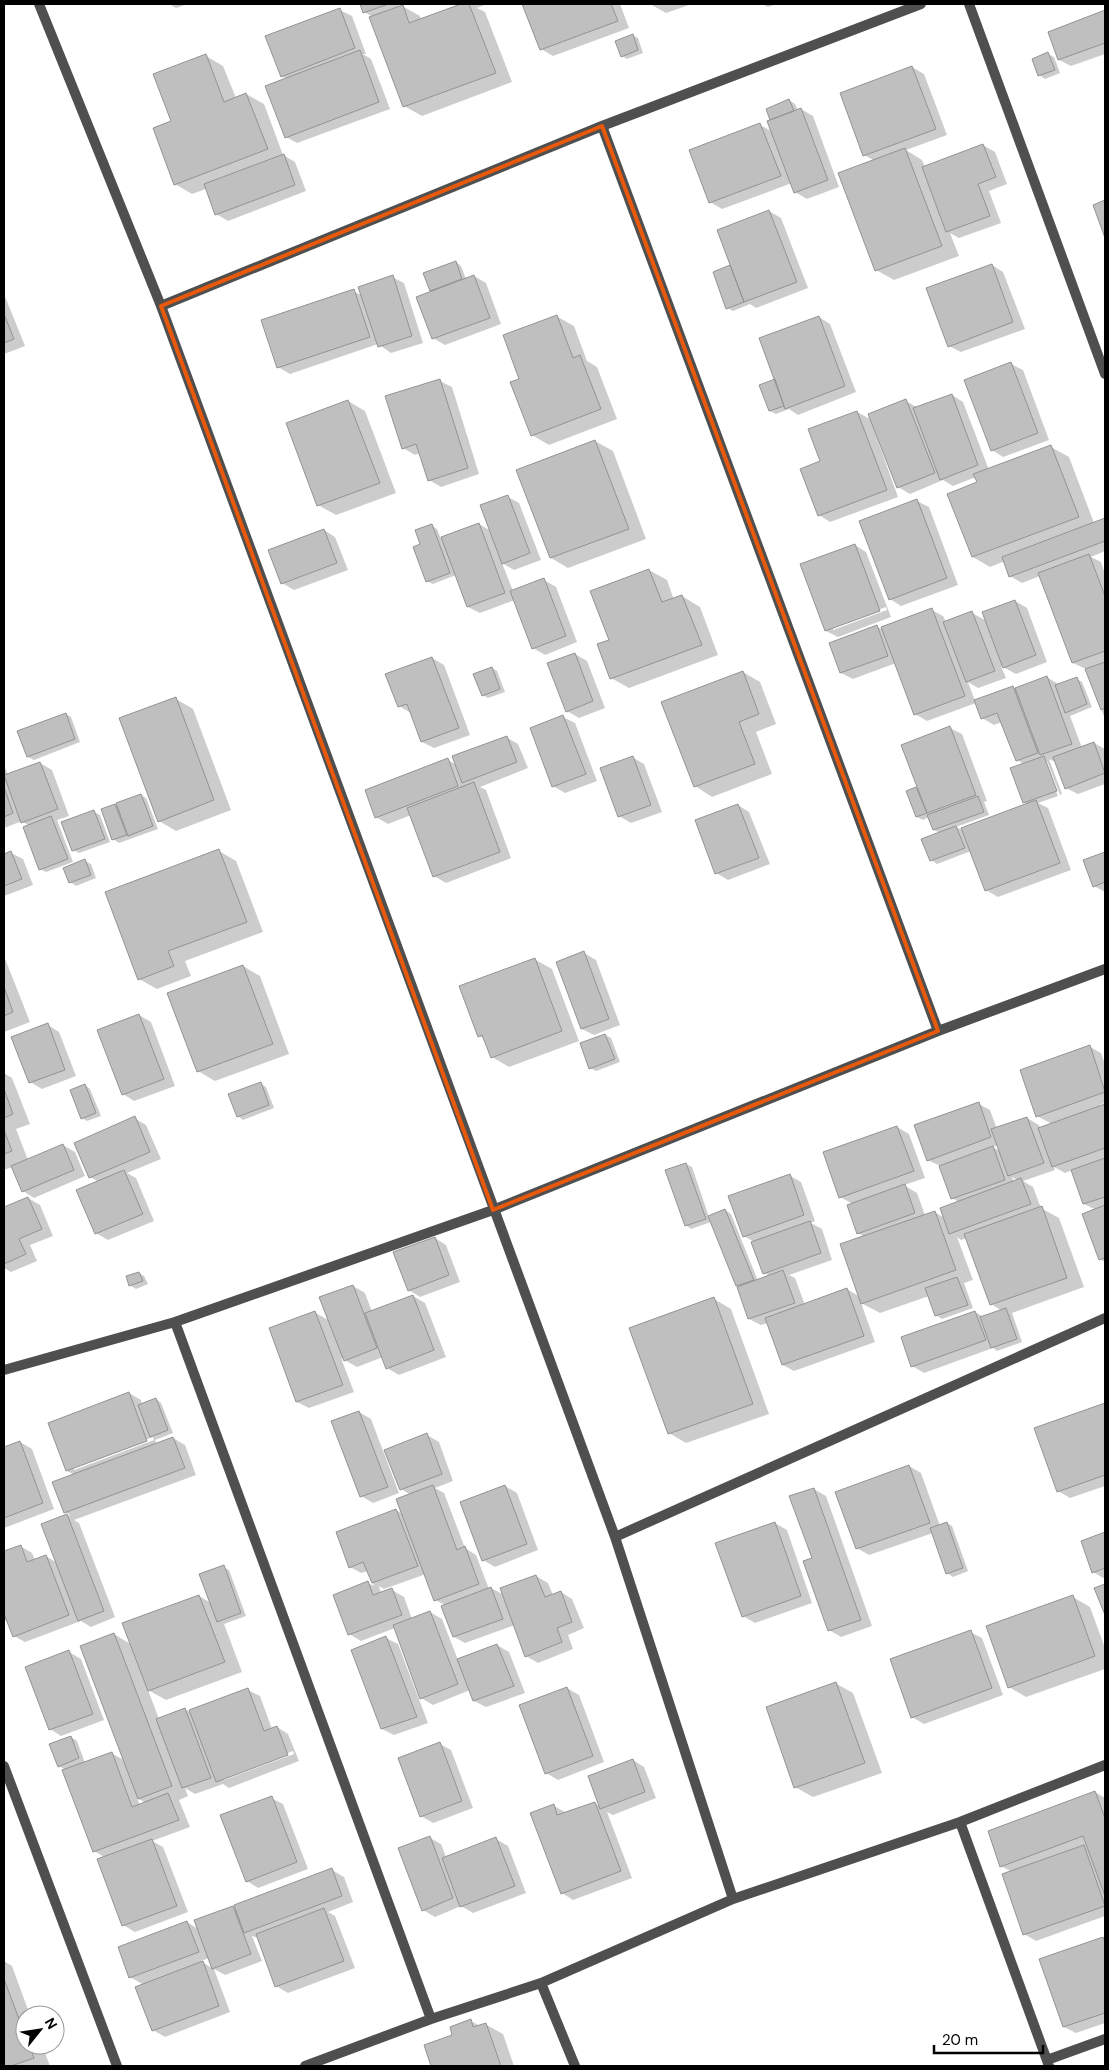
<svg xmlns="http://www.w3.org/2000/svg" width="1109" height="2070" font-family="'DM Sans',sans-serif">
<rect width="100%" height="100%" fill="#fff"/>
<path fill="#0003" fill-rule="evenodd" d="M169,4H188L176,8Z
M361,4H398L400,7L402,6L420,16L421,20L460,5L457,4H487L477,8L485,12L512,82L422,116L404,106L373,17L364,12Z
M524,4H620L629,28L553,56L541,49Z
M650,4H692L666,13Z
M762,4H777L768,7Z
M340,10L352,16L366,54H363L371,59L390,109L297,143L286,137L287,79L282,76Z
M1105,11V54L1071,66L1059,60L1050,32Z
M632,35L638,38L643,53L627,59L622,56Z
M1048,54L1054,57L1060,73L1045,79L1039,75Z
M206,56L223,66L236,98L246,94L264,104L283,155L295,162L306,191L228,221L216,214L206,189L192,194L175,184L172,122Z
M912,67L924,74L947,135L906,150L922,160L925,167L983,145L995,152L1007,184L989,191L1001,223L959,238L950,233L959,256L894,280L876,270L875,161L864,155Z
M789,100L795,104L798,111L801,109L813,116L839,187L807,199L795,192L792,183L722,209L710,202L760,125L773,132L772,121Z
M769,211L781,218L808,288L756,308L750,304L733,311L727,308L714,273L732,266Z
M456,262L461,266L466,279L474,276L486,283L501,324L445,345L433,338L431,292L424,274Z
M992,265L1003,272L1025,329L961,352L949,346Z
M392,277L404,283L423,343L391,353L378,344L290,374L278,367L353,291L363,296Z
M4,294L25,346L4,354Z
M556,316L574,326L587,361L597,367L617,419L549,445L532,435L521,379Z
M819,317L830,324L856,392L798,415L789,409L776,414L770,411L761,386L776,380Z
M1011,364L1023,370L1049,440L1003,457L992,450Z
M440,381L452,387L479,474L441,487L429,480L420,453L415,455L403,448Z
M952,395L963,402L989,470L1051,447L1069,457L1094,523L1105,519V551L1091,557L1101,562L1105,574V719L1086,669L1073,663L1040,576L1022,583L1010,576L1005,561L990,567L973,557L978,483L976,477L953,486L943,480L910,494L898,487L906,401L918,408Z
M348,401L365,411L396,493L336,515L318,505Z
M857,412L870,419L898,497L830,522L819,515L822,462Z
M595,441L613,451L646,539L568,568L551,558Z
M508,497L519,503L541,560L514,570L502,563L513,591L544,580L556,587L577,642L545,655L533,648L515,600L480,613L468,607L456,575L433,584L427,581L422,544L432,526L437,529L441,539L479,524L491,531Z
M917,501L929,507L958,585L901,606L890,599Z
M324,530L335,537L348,570L294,590L282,583Z
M855,545L866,552L891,617L838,637L826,631L801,565ZM886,607L887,610L833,630V627Z
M649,570L667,580L674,600L682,596L700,607L718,655L629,688L611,678L610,641Z
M1015,601L1027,608L1047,662L1016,674L1001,666L1006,678L978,688L968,682L975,701L1047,677L1058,684L1077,679L1082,682L1092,707L1070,716L1082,748L1094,743L1105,749V784L1078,794L1066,788L1056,761H1053L1049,759L1062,794L1060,795L1047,761H1044L1058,796L1038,803L1048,808L1071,870L998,897L986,890L971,851L937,864L931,860L940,833L934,830L929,817L923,820L917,817L916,788L919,790L950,728L962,734L987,801L984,802L989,815L956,827L964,831L1028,805L1024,802L1012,769L1024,764L1017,760L1002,722L994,725L982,718L976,703L927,721L915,714L896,663L853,679L841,673L830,643L877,626L881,629L932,610L943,616L946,622L972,613L987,621Z
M575,654L587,661L605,708L579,718L567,711Z
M432,658L444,665L470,735L434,748L422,742L411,713L399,706Z
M492,668L497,671L505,692L488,698L483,695Z
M743,672L760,682L776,724L756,732L772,774L712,797L695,786Z
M176,699L193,709L231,810L176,831L159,821Z
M66,714L71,717L80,742L34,760L28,757Z
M563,717L575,723L597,781L565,793L553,786Z
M506,737L518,744L528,768L480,787L486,790L511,858L446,883L434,876L411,815L388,824L376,817L448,760L457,765Z
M632,757L644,764L662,812L631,823L619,816Z
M40,763L52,770L69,816L57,820L73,862L46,872L40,869L29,826L22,821L4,828V765L8,775Z
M141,795L146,798L158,829L119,843L113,839L102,810Z
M738,805L749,812L770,864L728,880L716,873Z
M94,812L100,815L110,842L79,853L73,850Z
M219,851L236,861L263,932L185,961L191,976L157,989L139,979Z
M11,853L23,859L33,885L4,896V856Z
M1105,853V892L1094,886L1085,861Z
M85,861L91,864L96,878L76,886L70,882Z
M584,953L596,960L620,1025L594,1035L582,1029L558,963Z
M4,956L30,1022L4,1032Z
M534,959L552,969L579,1041L509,1067L492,1057L485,1039L479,1036Z
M243,966L260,976L289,1054L215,1081L198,1071Z
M139,1015L151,1022L175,1086L134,1101L123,1094Z
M48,1025L59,1032L76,1076L42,1089L30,1082Z
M605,1035L611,1038L620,1062L596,1071L590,1068Z
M1090,1047L1101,1053L1105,1064V1103L1099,1105L1100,1107L1105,1105V1262L1100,1259L1096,1210L1084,1204L1072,1170L1065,1173L1054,1167L1055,1170L1023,1181L1033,1187L1041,1208L1059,1218L1084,1287L1012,1313L1022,1342L997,1351L993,1348L924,1373L912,1366L975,1312L984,1317L1002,1311L991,1304L967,1238L961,1240L957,1237L973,1280L964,1283L973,1308L942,1319L936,1315L929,1296L880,1313L861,1303L875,1342L794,1371L783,1365L768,1323L761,1325L749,1319L738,1288L740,1287L737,1285L711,1222L691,1229L686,1225V1164L692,1167L709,1217L725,1210L731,1214L758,1281L770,1276L764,1273L754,1242L744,1236L789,1175L801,1182L815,1221L811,1223L822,1229L832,1260L789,1275L795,1278L805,1305L847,1289L860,1297L865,1237L858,1233L853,1204L840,1197L897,1127L909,1134L925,1178L904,1185L917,1193L925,1215L934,1212L945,1218L959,1202L952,1198L940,1166L928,1160L979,1104L990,1110L997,1129L1027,1118L1039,1125L1040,1128L1052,1124L1037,1116ZM998,1145L1001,1152L993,1147ZM1012,1177L1019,1181L1014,1182Z
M4,1073L12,1078L30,1124L16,1129L28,1160L63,1145L75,1152L85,1176L34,1198L23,1191L12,1167L4,1170Z
M261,1084L266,1087L274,1108L243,1120L238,1116Z
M85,1085L90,1089L101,1116L87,1121L82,1118Z
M134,1118L146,1125L161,1159L127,1173L136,1178L154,1221L108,1240L96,1233L99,1182L90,1177Z
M28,1198L40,1205L53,1236L30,1245L37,1261L11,1272L4,1268V1208Z
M435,1238L446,1245L460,1282L420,1297L409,1290Z
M139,1273L144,1276L148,1284L136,1289L130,1285Z
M353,1286L365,1293L372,1312L413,1296L425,1303L446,1357L399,1375L387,1368L383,1357L357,1367L341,1358L354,1392L309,1408L297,1402L270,1329L314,1312L330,1321Z
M714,1299L731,1309L769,1414L686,1443L669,1433Z
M129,1393L141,1400L142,1405L156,1399L161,1403L173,1433L155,1440L157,1444L173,1438L185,1445L196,1475L74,1520L79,1523L115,1617L91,1627L81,1621L25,1642L14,1636L7,1620L4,1621V1553L20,1546L32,1553L35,1560L46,1556L57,1563L43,1525L70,1515L65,1512L75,1475L67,1471ZM153,1437L154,1440L74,1470V1467Z
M1105,1404V1486L1070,1498L1058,1491L1036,1429Z
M359,1412L371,1419L399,1493L373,1503L361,1496Z
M427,1435L439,1442L453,1481L435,1488L444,1493L465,1548L476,1555L489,1589L491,1588L504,1595L536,1576L548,1583L553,1595L561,1592L572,1599L584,1628L568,1635L573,1649L538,1663L526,1656L515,1625L465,1643L454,1637L445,1605L435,1600L426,1574L384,1589L379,1586L381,1593L392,1590L404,1597L412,1619L430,1612L442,1619L458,1660L497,1645L509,1652L525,1693L486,1707L474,1701L470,1690L433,1705L421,1698L395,1628L361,1641L349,1634L368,1583L374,1586L368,1571L361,1573L350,1567L396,1510L403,1514L411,1495L401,1489Z
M20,1442L32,1449L54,1509L4,1528V1448Z
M909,1466L921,1473L940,1526L947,1523L952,1526L968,1571L953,1577L947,1573L933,1533L869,1555L857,1548Z
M505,1486L517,1493L538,1550L495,1567L483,1560Z
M814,1489L826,1496L872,1626L841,1637L829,1630L813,1559Z
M775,1523L787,1530L812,1603L755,1623L743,1616Z
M1105,1534V1579L1093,1572L1083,1542Z
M223,1567L229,1570L246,1616L224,1624L242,1672L166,1700L148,1690L159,1719L185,1709L192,1714L248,1690L260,1696L272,1729L277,1727L288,1734L299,1761L229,1788L223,1784L195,1794L185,1788L188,1796L179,1800L190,1827L152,1841L163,1847L188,1912L135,1932L123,1925L106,1858L94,1851L66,1770L59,1766L71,1737L77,1741L85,1763L111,1753L124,1760L114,1634L132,1645L124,1624L199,1596L211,1603ZM293,1751L294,1754L224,1780V1778ZM137,1798L146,1803L140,1805Z
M1073,1597L1090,1607L1105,1648V1669L1026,1697L1009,1687Z
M970,1632L982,1638L1003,1695L924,1724L912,1717Z
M386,1638L398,1644L428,1723L394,1735L382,1729Z
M69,1652L81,1659L104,1720L61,1736L50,1729Z
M835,1683L853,1693L882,1773L813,1797L795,1787Z
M567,1688L579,1695L604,1762L558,1780L546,1773Z
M440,1744L451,1750L473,1808L433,1823L421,1816Z
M633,1760L644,1767L656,1798L613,1815L607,1812L632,1878L573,1900L562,1893L554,1806L565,1812L594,1803L601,1807Z
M1095,1792L1105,1798V1916L1036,1941L1024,1934L1012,1872L1001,1866Z
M271,1798L283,1804L308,1869L258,1888L247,1881Z
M430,1838L441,1844L446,1857L496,1839L508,1846L526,1893L473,1913L461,1906L435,1917L423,1910Z
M332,1870L344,1877L353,1902L328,1912L335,1916L355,1968L288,1993L276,1986L258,1938L252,1936L262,1961L225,1975L214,1969L230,2012L165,2037L153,2030L144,1985L130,1977L187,1922L198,1929L233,1908L237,1910ZM209,1958L213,1969L201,1961Z
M1103,1939L1105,1940V2023L1076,2033L1064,2027Z
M4,1961L12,1966L30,2015H25V2045H42L50,2066H4Z
M471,2021L480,2026L485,2024L503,2034L514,2066H433L425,2046L454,2036Z"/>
<path fill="#bfbfbf" stroke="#939393" d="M360,4H385L386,5L363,13Z
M461,4H469L496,73L403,107L369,17L403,5L409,23Z
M522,4H611L618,21L540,50Z
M340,8L355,48L281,77L265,36Z
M1105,10V43L1058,60L1048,32Z
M633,34L638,50L621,57L615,41Z
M360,50L379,102L285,138L265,86Z
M1048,52L1055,70L1038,76L1032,59Z
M206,54L224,102L246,93L268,149L174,185L153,128L171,121L153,74Z
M912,66L936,129L863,156L840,93Z
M789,99L794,111L770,120L766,109Z
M801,108L828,180L794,193L767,121Z
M760,123L781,176L709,203L689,150Z
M983,144L996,177L978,184L990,216L946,232L922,167Z
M905,148L942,246L875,271L838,173Z
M284,154L295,185L215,215L204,184Z
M1105,200V238L1093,205Z
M769,210L797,282L744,302L717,230Z
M456,261L462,279L430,291L423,273Z
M992,264L1013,322L948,347L926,288Z
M730,265L744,302L726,309L713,272Z
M393,275L412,336L378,347L358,287Z
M474,275L490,318L432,339L416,297Z
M354,289L370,337L277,368L261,320Z
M4,314L14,339L4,343Z
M557,315L573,358L580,355L601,409L531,436L510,382L519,379L503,335Z
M819,316L845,386L785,409L759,338Z
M1011,362L1038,433L991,451L964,380Z
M440,379L468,468L428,481L416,444L402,449L385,396Z
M775,379L784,406L769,411L759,385Z
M952,394L978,465L940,480L913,408Z
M906,399L935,473L897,488L868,414Z
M348,400L380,483L317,506L286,423Z
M857,411L887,490L818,516L800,469L820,461L808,429Z
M595,440L629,529L550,558L516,470Z
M1051,445L1079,517L972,557L947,494L977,482L973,474Z
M508,495L530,553L502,564L480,505Z
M917,499L947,578L889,600L859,521Z
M1105,518V541L1009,577L1002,557Z
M479,523L505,593L467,607L441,537Z
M432,524L450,573L426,582L413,547L420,544L415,530Z
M324,529L337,563L281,584L268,550Z
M855,544L880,611L825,631L800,564Z
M1089,554L1105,596V651L1072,663L1038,573Z
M649,569L662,602L682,595L702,645L610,679L597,644L609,640L590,591Z
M544,578L566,636L532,649L510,591Z
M1015,600L1036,655L1003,668L982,612Z
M932,608L965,696L914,715L881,627Z
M972,611L995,671L966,682L943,622Z
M877,625L888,656L840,673L829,643Z
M575,653L593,701L566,712L547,663Z
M432,657L459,728L421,742L407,704L398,707L385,674Z
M1105,662V708L1101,710L1085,669Z
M492,667L500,689L482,696L473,674Z
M743,671L759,714L739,722L755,764L694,787L661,702Z
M1047,676L1072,744L1040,755L1015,688Z
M1077,677L1087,704L1065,713L1055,685Z
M1013,686L1038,753L1016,761L997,713L981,719L974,700Z
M176,697L214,800L158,822L119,718Z
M66,713L75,739L27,757L17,731Z
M563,715L586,774L552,787L530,728Z
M950,726L976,795L927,813L901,745Z
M507,736L517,762L462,783L452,756Z
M1094,742L1105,773L1065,789L1053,757Z
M633,756L651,805L618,817L600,768Z
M1044,756L1057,791L1023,803L1010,768Z
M448,758L458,786L375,818L365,790Z
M40,762L58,809L21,823L4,775Z
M474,782L500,852L433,877L407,808Z
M4,787L13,813L4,817Z
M916,787L927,813L916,817L906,791Z
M141,794L153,826L128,836L116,803Z
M978,796L984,812L933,830L927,815Z
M1036,800L1060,863L985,891L961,828Z
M115,804L127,835L112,840L101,809Z
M738,804L759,858L715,874L695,820Z
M94,810L105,839L72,851L61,822Z
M51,816L68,859L39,870L23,827Z
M956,826L965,848L930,861L921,839Z
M219,849L247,922L168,951L174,966L138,980L105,892Z
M11,851L22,879L4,886V854Z
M1105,852V882L1093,887L1083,860Z
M85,859L91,875L69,883L63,868Z
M584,951L609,1019L581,1029L556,962Z
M535,958L562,1031L491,1058L482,1035L478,1037L459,986Z
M243,965L273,1044L197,1072L167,993Z
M4,987L13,1012L4,1016Z
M139,1014L164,1079L122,1095L97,1030Z
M48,1023L65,1070L29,1083L11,1037Z
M605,1034L615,1059L589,1069L580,1043Z
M1090,1045L1105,1092L1036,1117L1020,1070Z
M261,1082L269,1105L237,1117L228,1094Z
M85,1084L96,1113L81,1119L70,1090Z
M4,1089L13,1114L4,1118Z
M979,1102L991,1137L927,1161L914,1125Z
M1105,1104V1148L1052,1167L1038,1128Z
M135,1116L150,1152L89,1178L74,1143Z
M1027,1117L1044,1163L1008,1176L991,1129Z
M897,1126L914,1171L839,1198L823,1152Z
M4,1130L12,1151L4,1154Z
M63,1144L74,1170L22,1192L11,1166Z
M993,1146L1005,1180L951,1199L939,1166Z
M1105,1158V1197L1083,1204L1071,1170Z
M686,1163L706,1219L685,1226L665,1170Z
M124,1170L143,1214L95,1234L76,1190Z
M790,1174L804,1215L743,1237L728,1196Z
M1021,1178L1031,1204L949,1234L940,1208Z
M905,1184L915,1213L857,1234L847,1205Z
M28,1197L42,1229L19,1239L26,1254L4,1264V1207Z
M1105,1205V1258L1099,1260L1082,1214Z
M1042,1206L1067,1278L990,1305L964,1234Z
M725,1209L754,1280L736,1286L708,1216Z
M935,1211L956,1270L861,1304L840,1244Z
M810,1221L821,1253L763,1274L751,1242Z
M435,1237L449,1275L408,1291L393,1252Z
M783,1270L795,1303L748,1319L737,1287Z
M139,1272L143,1281L129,1286L126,1276Z
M957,1277L968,1305L935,1316L925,1288Z
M353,1285L377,1348L344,1361L319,1297Z
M847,1288L864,1336L782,1365L765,1318Z
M413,1295L434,1350L386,1369L365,1313Z
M714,1297L753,1404L668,1434L629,1328Z
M1006,1308L1017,1339L991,1348L980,1317Z
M315,1311L343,1385L296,1402L269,1328Z
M975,1311L986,1340L911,1367L901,1337Z
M129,1392L147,1441L66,1471L48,1423Z
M156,1398L168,1430L150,1437L138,1405Z
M1105,1403V1475L1057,1492L1034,1428Z
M359,1411L388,1487L360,1497L331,1421Z
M427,1433L442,1474L400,1490L384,1450Z
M173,1437L185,1468L64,1513L52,1482Z
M20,1441L43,1503L4,1518V1447Z
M909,1465L930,1523L856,1549L835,1492Z
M433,1485L457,1550L465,1546L479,1584L434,1601L396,1499Z
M505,1485L527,1544L482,1561L460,1502Z
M814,1488L861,1620L828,1631L803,1561L812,1558L789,1496Z
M396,1509L418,1566L372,1583L363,1562L349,1568L336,1532Z
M67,1514L104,1611L78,1621L41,1524Z
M775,1522L801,1596L742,1617L715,1543Z
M947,1522L963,1568L946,1574L930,1528Z
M1105,1532V1568L1092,1573L1081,1541Z
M21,1545L27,1562L46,1555L69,1615L13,1637L4,1614V1551Z
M224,1565L241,1613L217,1622L199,1574Z
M536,1575L545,1597L561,1591L572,1622L557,1628L562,1642L525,1657L500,1588Z
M368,1581L373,1595L392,1588L402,1615L348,1635L333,1595Z
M1105,1584V1615L1094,1588Z
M491,1587L503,1619L453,1637L441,1606Z
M199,1595L225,1662L148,1691L122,1623Z
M1073,1595L1095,1656L1008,1688L986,1626Z
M430,1611L458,1684L420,1699L393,1625Z
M971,1630L992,1688L911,1718L890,1659Z
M114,1633L172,1786L138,1799L80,1646Z
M386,1636L417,1717L381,1729L351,1650Z
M497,1644L514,1686L473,1701L457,1659Z
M69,1650L93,1714L49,1730L25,1667Z
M836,1682L865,1763L794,1788L766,1707Z
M567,1687L593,1756L545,1774L519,1705Z
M248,1688L264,1731L277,1726L288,1755L216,1782L189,1710Z
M185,1708L211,1778L182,1788L156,1719Z
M71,1736L79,1758L58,1767L49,1744Z
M440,1742L462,1801L420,1817L398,1758Z
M112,1752L132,1807L168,1793L179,1820L93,1852L62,1770Z
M633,1759L645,1792L600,1809L588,1776Z
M1095,1791L1105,1818V1896L1083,1836L1000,1867L988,1831Z
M272,1796L297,1862L246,1882L220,1815Z
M595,1802L621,1871L561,1894L530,1813L554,1804L557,1815Z
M430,1836L453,1898L422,1911L398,1848Z
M496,1837L515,1886L460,1907L442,1858Z
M152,1839L177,1906L122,1926L97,1859Z
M1084,1845L1105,1906L1023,1935L1002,1874Z
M332,1868L342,1896L244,1933L234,1905Z
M233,1906L251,1954L212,1969L194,1920Z
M324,1908L344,1961L275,1987L256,1934Z
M187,1921L199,1952L129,1978L118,1947Z
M1103,1937L1105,1942V2013L1063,2027L1039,1959Z
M203,1961L219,2006L152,2031L135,1987Z
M4,1979L25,2035V2045H29L34,2058L11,2066H4Z
M471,2019L473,2027L486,2023L501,2066H431L424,2045L452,2035L450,2027Z"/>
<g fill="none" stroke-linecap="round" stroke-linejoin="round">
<path stroke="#4f4f4f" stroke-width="10" d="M39,4L161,306L615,1537L733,1899
M969,4L1105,374
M602,126L938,1031
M161,306L602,126L921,4
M175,1322L431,2019
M4,1370L175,1322L493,1210L938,1031L1105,969
M615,1537L1105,1318
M4,1766L117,2066
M960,1822L1049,2066
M541,1983L575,2066
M1047,2060L1105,2039
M305,2066L431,2019L541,1983L733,1899L960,1822L1105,1765"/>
</g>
<path fill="none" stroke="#e8590c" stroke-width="4" stroke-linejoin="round" d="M602,126L938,1031L493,1210L161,306Z"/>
<rect width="1109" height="2070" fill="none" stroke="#000000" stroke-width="10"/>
<g transform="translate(40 2030) rotate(60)"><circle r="24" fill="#ffffff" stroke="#999999"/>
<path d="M0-4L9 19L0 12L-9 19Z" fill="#000000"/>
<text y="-8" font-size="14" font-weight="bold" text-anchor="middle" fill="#000000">N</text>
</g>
<path d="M934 2045v8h109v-8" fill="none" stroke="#000000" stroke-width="2.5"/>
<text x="942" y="2045" font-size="15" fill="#000000" stroke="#ffffff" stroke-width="4" paint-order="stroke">20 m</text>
</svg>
